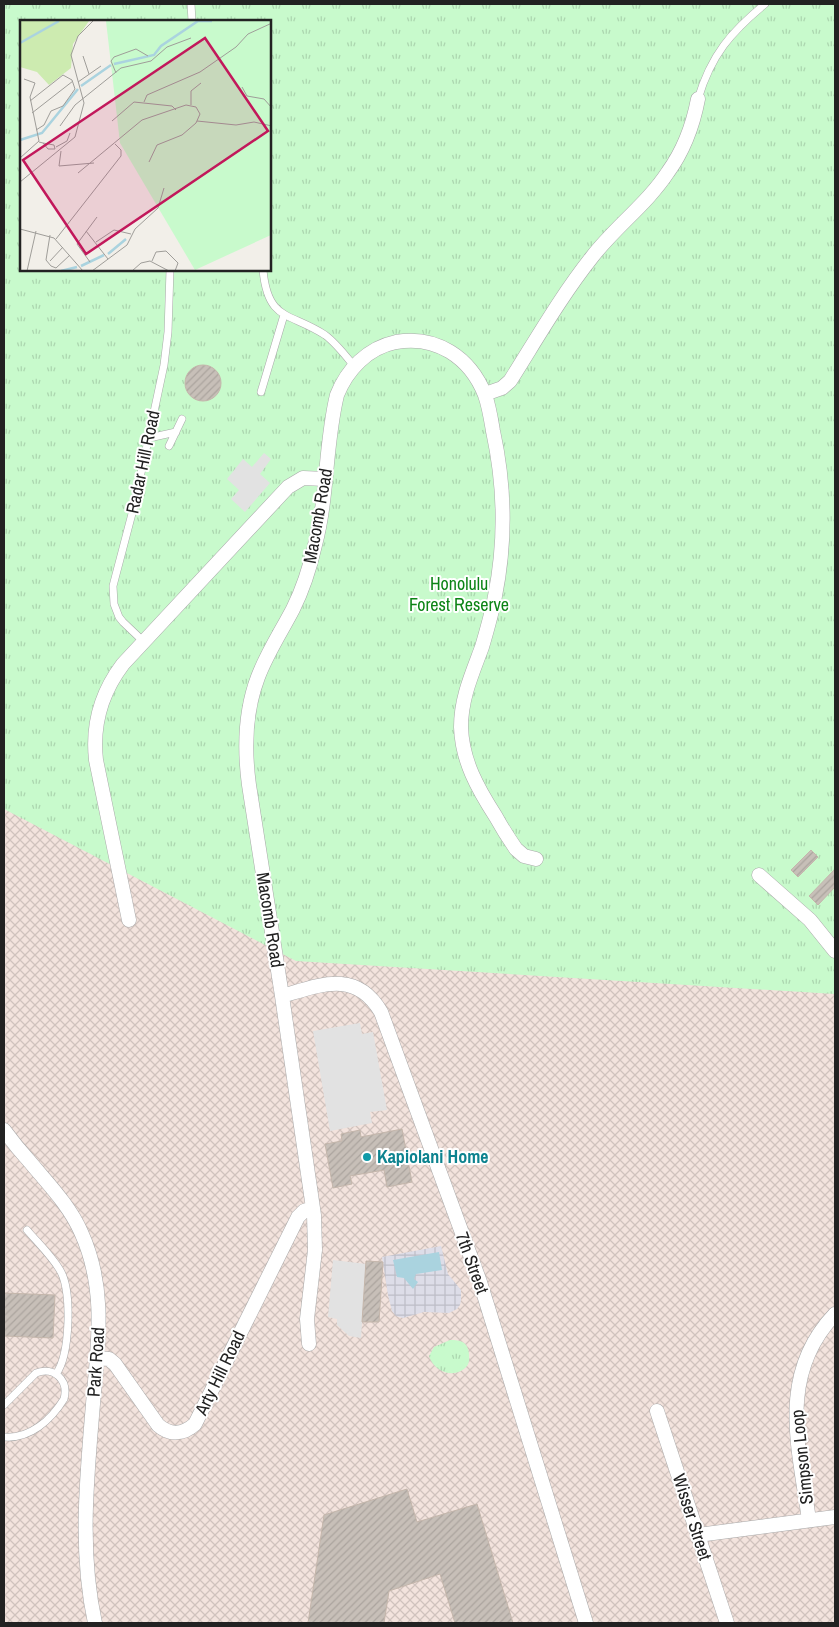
<svg xmlns="http://www.w3.org/2000/svg" width="839" height="1627" font-family="'Archivo Narrow',sans-serif">
<defs>
<pattern id="military-cross-hatch" width="8" height="8" patternUnits="userSpaceOnUse" patternTransform="scale(1.25)"><rect width="8" height="8" fill="#f3e3dd"/><path d="M0 0l8 8M0 8l8-8" fill="none" stroke="#d0c2bd"/></pattern>
<pattern id="park-tufts" width="24" height="20" patternUnits="userSpaceOnUse" patternTransform="scale(1.25)"><rect width="24" height="20" fill="#c8facc"/><path d="M3 7l-1-3M5 7V3M7 7l1-3M15 17l-1-3M17 17v-4M19 17l1-3" fill="none" stroke="#acd6af"/></pattern>
<pattern id="plaza-grid" width="8" height="8" patternUnits="userSpaceOnUse" patternTransform="scale(1.25)"><rect width="8" height="8" fill="#dddde8"/><path d="M0 4h8M4 0v8" fill="none" stroke="#bdbdc7"/></pattern>
<pattern id="building-hatch" width="6" height="6" patternUnits="userSpaceOnUse" patternTransform="scale(1.25)"><rect width="6" height="6" fill="#c7bfb8"/><path d="M-1 1l2-2M0 6l6-6M5 7l2-2" fill="none" stroke="#aba49e"/></pattern>
</defs>
<rect width="100%" height="100%" fill="#f2efe9"/>
<path fill="url(#military-cross-hatch)" fill-rule="evenodd" d="M4,4H835V1623H4ZM21,21H270V270H21Z"/>
<path fill="url(#park-tufts)" fill-rule="evenodd" d="M4,4H835V994L296,961L4,809ZM21,21H270V270H21Z
M450,1340C461,1340 468,1342 469,1354C469,1358 470,1362 467,1366C455,1380 434,1372 429,1356L434,1347Z"/>
<path fill="#e2e2e2" d="M264,453L271,459L260,474L270,483L245,512L231,499L239,490L227,479L243,459L252,467Z
M360,1023L362,1034L373,1032L387,1110L370,1112L372,1123L330,1131L313,1031Z
M333,1260L366,1264L361,1338L349,1336L337,1325V1319L328,1317Z"/>
<path fill="url(#plaza-grid)" d="M441,1246L448,1274L461,1290V1300L460,1305L457,1309L449,1313L424,1312L403,1318L396,1316L392,1311L388,1295L382,1257Z"/>
<path fill="#aad3df" d="M439,1252L442,1270L416,1274L414,1279L418,1282L413,1289L404,1278L397,1277L393,1260Z"/>
<path fill="url(#building-hatch)" stroke="#c4b6ab" d="M185 383a18 18 0 1 1 36 0a18 18 0 1 1-36 0Z
M811,850L818,857L798,877L791,870Z
M835,869V887L818,905L809,896Z
M402,1129L412,1182L387,1187L384,1170L350,1176L352,1184L333,1188L325,1144L342,1141L341,1134L360,1130L361,1137Z
M366,1261L383,1262L379,1322H362Z
M4,1293L55,1295L53,1338L4,1336Z
M407,1489L417,1522L477,1504L513,1623H455L440,1574L389,1591L384,1623H308L324,1515Z"/>
<g fill="none" stroke-linecap="round" stroke-linejoin="round">
<defs>
<path id="lane" d="M191,4L192,21
M698,99C711,55 731,32 765,4
M263,270C268,322 290,312 325,335C336,343 345,355 354,366
M261,392L284,315
M149,438L176,432
M169,446L182,419
M144,642L123,622L119,617L114,604L113,586L134,506L164,365L168,332L170,270
M27,1230C38,1243 53,1257 61,1272C72,1293 70,1355 56,1374
M4,1405L36,1373C54,1366 69,1380 64,1399C51,1420 30,1439 4,1437"/>
<path id="street" d="M485,394L502,388L510,381C536,340 561,296 592,257C615,227 647,204 668,172C684,150 693,125 698,99
M759,875L810,920L835,951
M129,920L96,760C92,724 101,693 123,664L288,487L303,478L325,479
M282,996C320,985 356,969 381,1012L480,1282L586,1623
M4,1130C12,1141 21,1152 30,1162C49,1185 69,1205 81,1232C107,1289 98,1344 93,1404C87,1477 79,1550 95,1623
M309,1344L307,1319L315,1250L314,1215L282,996L249,785C244,748 245,711 258,677C267,653 281,632 293,609C303,589 310,567 315,545C328,496 325,444 337,395C347,370 367,348 396,342C436,335 470,357 485,395C489,406 491,419 493,431C505,486 506,541 495,596C492,613 487,630 482,647C472,674 461,698 461,727C462,761 478,789 496,817C502,828 509,839 516,849L524,856L536,859
M97,1358L109,1359L115,1364L158,1425C170,1436 184,1434 195,1424L298,1217L304,1211L313,1208
M657,1411L727,1623
M809,1520C799,1447 777,1375 835,1314
M698,1535L835,1517"/>
</defs>
<use href="#lane" stroke="#a9a9a9" stroke-width="8"/>
<use href="#street" stroke="#a9a9a9" stroke-width="15"/>
<use href="#lane" stroke="#fff" stroke-width="7"/>
<use href="#street" stroke="#fff" stroke-width="14"/>
</g>
<circle fill="#0f9aa8" stroke="#fff" stroke-width="2" cx="367" cy="1157" r="5"/>
<g text-anchor="middle" stroke-width="4" stroke-linejoin="round" paint-order="stroke">
<g font-size="18" fill="#222" stroke="#fff">
<text transform="translate(143 462) rotate(-78)" y="6">Radar Hill Road</text>
<text transform="translate(318 516) rotate(-80)" y="6">Macomb Road</text>
<text transform="translate(270 920) rotate(81)" y="6">Macomb Road</text>
<text transform="translate(472 1263) rotate(70)" y="6">7th Street</text>
<text transform="translate(96 1362) rotate(-86)" y="6">Park Road</text>
<text transform="translate(220 1373) rotate(-64)" y="6">Arty Hill Road</text>
<text transform="translate(802 1457) rotate(-96)" y="6">Simpson Loop</text>
<text transform="translate(692 1517) rotate(72)" y="6">Wisser Street</text>
</g>
<g font-size="18" fill="#0c8416" stroke="#fff">
<text x="459" y="590">Honolulu<tspan x="459" dy="21">Forest Reserve</tspan></text>
</g>
<g font-size="18" font-weight="bold" fill="#0d838f" stroke="#fff" text-anchor="start">
<text x="377" y="1163">Kapiolani Home</text>
</g>
</g>
<g transform="translate(20 20)">
<rect width="251" height="251" fill="#f2efe9"/>
<path d="M0,1H69L53,24L51,48L29,65L17,52L0,47Z" fill="#cdebb0"/>
<path d="M86,1H251V215L175,250L100,123Z" fill="#c8facc"/>
<path fill="none" stroke="#aad3df" stroke-width="2.5" d="M0,23L39,1M94,44L134,35L141,26L178,1H192M61,66L91,45M0,120L22,113L58,69M88,234L106,219M61,246L84,235M41,251L57,247"/>
<path fill="none" stroke="#9f9d99" stroke-width="1" d="M63,36L69,54M96,53L91,41L94,37L116,29L128,36M58,62L81,46M222,67L227,76L244,79L252,88M10,81L43,55L52,60L55,69L43,86L31,91L24,105L16,110M124,82L127,75L180,52L216,27L228,14L252,3M171,85V71L181,63M12,93L53,61M92,101L114,82L152,86L156,90M177,101L216,105L234,102L252,106M40,106L55,85L101,48L131,41L147,27L171,18M19,122L23,123L34,125L35,129H28L23,123M36,127L47,121L50,113M41,131L39,146L74,143M0,138L19,121L10,77L15,63L4,59M58,153L122,100L166,85L176,87L180,94L176,103L162,115L137,125L129,142M0,162L55,117L64,83L51,35L58,16L73,1M0,209L34,218L63,251M66,211L88,239M30,215L26,240L31,246L36,248L50,235M36,219L101,136V130L95,124M76,222L94,210L111,214M30,241L43,227M132,241L136,232L146,231L158,243L155,251M70,242L57,224L77,197M7,251L16,211M72,251L107,225L115,209L138,188L144,168M112,251L121,243L130,241L149,251"/>
<path fill="#c2185b" fill-opacity="0.15" stroke="#c2185b" stroke-width="2.5" d="M185,18L248,111L66,234L3,140Z"/>
<rect width="251" height="251" fill="none" stroke="#222" stroke-width="2.5"/>
</g>
<rect width="839" height="1627" fill="none" stroke="#222222" stroke-width="10"/>
</svg>
